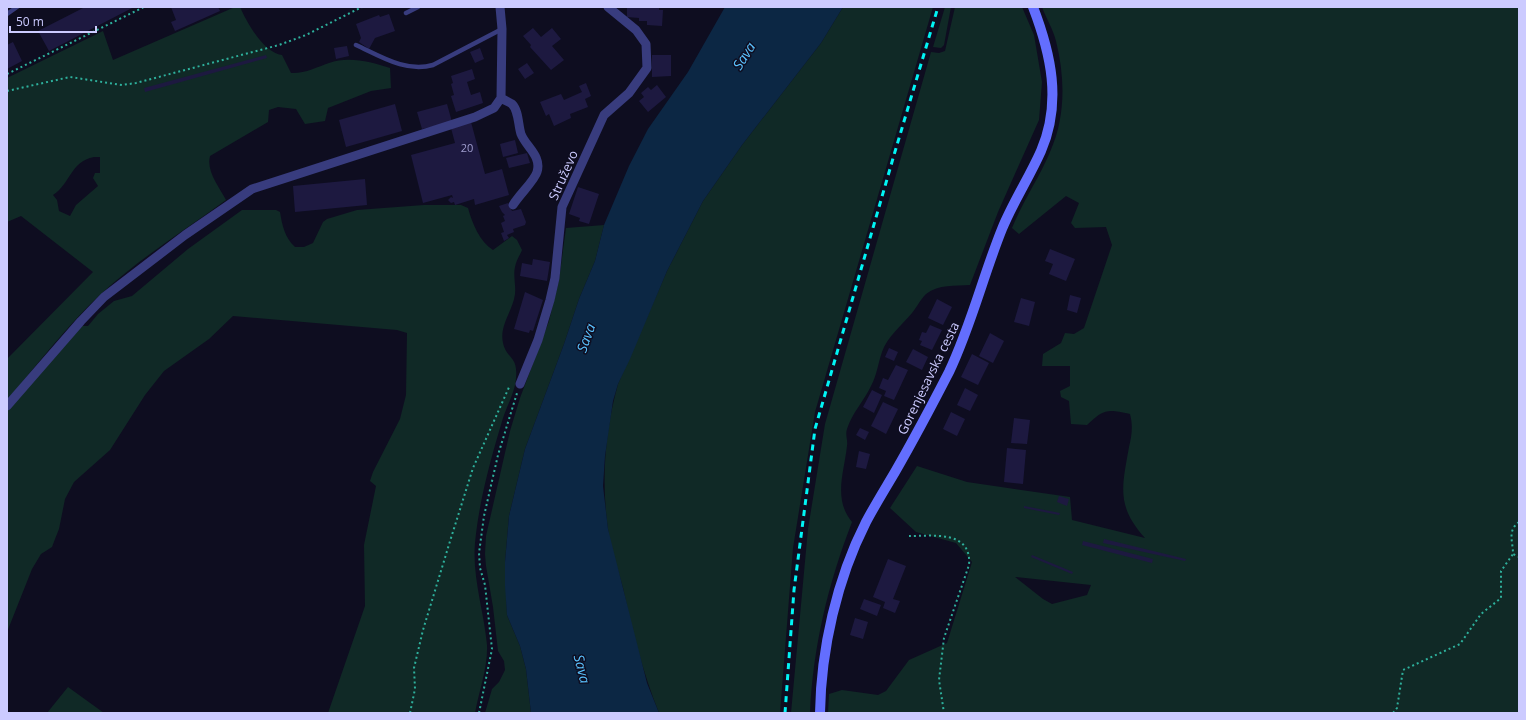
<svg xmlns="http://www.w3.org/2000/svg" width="1526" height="720" font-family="'Open Sans',sans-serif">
<rect width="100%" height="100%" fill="#0e0d20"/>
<path fill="#102926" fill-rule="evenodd" d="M235,7H240C247,23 264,53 282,55L291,73C304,74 317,67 329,63C349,56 371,62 390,68L391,88L371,91L328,108L325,121L305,124L296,109L278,107L269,110L268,122L210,156C206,171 219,187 226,200C185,230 140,258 102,293C67,325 38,364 7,400V359L93,272L21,216L7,222V78L103,31L113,60ZM94,157H100V173H95L93,178L98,186L76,205L70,216L59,211L57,200L53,195C71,183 70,162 94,157Z
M843,7H933L815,412L793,548L780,713H659C643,673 632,630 623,588C618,568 610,549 608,529C601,480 605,431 618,384L667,271L703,201L742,145L821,43Z
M945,7H951L944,45L941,48L933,47Z
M955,7H1022L1034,35L1042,82L1039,120L998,212L970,285C955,286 939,284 926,294C920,300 917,307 912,313C902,325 887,337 882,352C878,363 877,375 871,386C864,401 852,413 847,429C845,435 848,440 847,446C844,473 833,499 852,522C828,584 813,647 810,713H791L808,529L825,424L931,52L939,53L945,51Z
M1042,7H1519V713H828L829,694L842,690L878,695L886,691L909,660L947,643L972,562L956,543L916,532L890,508L917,466L967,482L1070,497L1072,520L1145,538C1116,506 1122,487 1129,447C1132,435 1133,425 1130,414C1107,409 1104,409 1087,425L1071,424L1069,401L1061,397L1060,391L1070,386V366H1042L1043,354L1061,343L1065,333L1074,334L1084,328L1112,245L1106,227L1075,228L1071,223L1079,203L1066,196L1019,234L1012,228C1023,201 1039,178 1050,152C1066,117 1065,77 1056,41C1053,29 1046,18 1042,7ZM1015,577L1091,585L1087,595L1052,604L1043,599Z
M424,205H461L468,208C472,223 480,242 493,250L512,236L517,240L522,250C520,255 516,261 515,267C513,275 516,285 515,294C513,311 499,325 503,343C507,360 518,355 516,378C515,392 507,406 503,418C491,458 479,501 475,543C472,577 484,611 487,645C488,667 479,691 475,713H328L365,606L364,545L376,486L370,481L373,472L400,419L406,395L407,333L397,330L233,316L209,339L164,371L145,395L110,450L74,482L65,499L59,529L55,539L52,547L41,554L32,569L7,632V411L82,326H88L98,314L114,301L132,296L188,249L242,210H276L280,212C282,225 285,238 295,247H304L313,243L323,222L327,219L357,210Z
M604,225L595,261L579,299L564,344L525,449L509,516L505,562L507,615L520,646L526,669L531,713H485L492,689L499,682L505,670L504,661L498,651L493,607L486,566L485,554L486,536L510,431L520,398L549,321L559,280L566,228Z
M68,687L104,713H47Z"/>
<path fill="#0c2744" d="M725,7H843L821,43L742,145L703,201L667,271L630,359L618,384L613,401L605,456L603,486L608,529L647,683L659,713H531L526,669L520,646L507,615L505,586V562L509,516L525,449L564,344L579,299L595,261L604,225L629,166L648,129L688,72Z"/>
<path fill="#1d1940" d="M85,7H134L49,51L38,31Z
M171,7H218L220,11L175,31L171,22L176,20Z
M627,7H659V10H663L662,26L647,25V21H639V18L627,17Z
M389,14L395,31L375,38L369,49L359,42L361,38L356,24L379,15L380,17Z
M533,28L541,37L552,28L561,39L552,46L564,60L551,70L530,47L531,45L523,36Z
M13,42L22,61L7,69V45Z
M347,46L349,56L336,59L334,48Z
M480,48L484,59L475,63L470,52Z
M266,55L267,58L145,92L144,88Z
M652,55H671V76L652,77Z
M527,63L534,73L525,79L518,69Z
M472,69L475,79L467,82L471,95L480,92L483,103L456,112L451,96L454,95L451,84L453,83L451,76Z
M586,83L591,96L585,99L588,107L570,114L571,118L554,126L549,114L546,116L540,102L561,94L564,100L582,92L579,86Z
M657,85L666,97L648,112L639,101L644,97L641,93L648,87L651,90Z
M395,104L402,131L346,147L339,120Z
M447,104L452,122L422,129L417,112Z
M471,122L485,174L502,169L509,195L475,205L474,199L455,205L454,202L451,203L448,200L451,197L453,198L452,195L423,203L411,155L455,143L451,128Z
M515,140L518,153L503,157L500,144Z
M527,153L530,163L509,168L506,158Z
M365,179L367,205L295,212L293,186Z
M578,187L599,194L589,224L579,221L580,218L569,214Z
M508,203L512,211L521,209L526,222L525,225L513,229L514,232L507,235L509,238L504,241L501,233L504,232L501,223L505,221L503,216L505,215L502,212L499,206Z
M1050,249L1075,259L1066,281L1049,274L1053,264L1045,261Z
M533,259L550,262L547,281L520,276L522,263L532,265Z
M525,292L543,300L533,331L530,330L529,333L514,329Z
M1070,295L1081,298L1077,313L1067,310Z
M1021,298L1035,302L1029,326L1014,322Z
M937,299L952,307L943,325L928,318Z
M930,325L942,330L932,350L920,345L922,341L919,340L922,332L926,333Z
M990,333L1004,341L993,363L979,356Z
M889,348L898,352L894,361L885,357Z
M913,349L928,357L922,370L906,362Z
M972,354L989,363L978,385L961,377Z
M896,365L908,370L894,400L884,396L886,391L879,388L883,378L888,380Z
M965,388L978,395L970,411L957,405Z
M872,390L882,395L874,413L863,407Z
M883,402L898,409L886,434L871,426Z
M951,412L965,419L957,436L943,429Z
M1014,418L1030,420L1027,444L1011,443Z
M860,428L869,432L865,440L856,435Z
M1007,448L1026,450L1023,484L1004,482Z
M859,451L870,454L866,469L856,467Z
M1059,496L1069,499L1067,506L1057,502Z
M1024,506L1060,513L1059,515L1024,508Z
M1104,539L1186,559L1185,561L1103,543Z
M1083,541L1153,559L1152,563L1082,545Z
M1032,555L1073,572L1072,574L1031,557Z
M888,559L906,566L893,599L900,601L895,613L883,608L885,602L873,597Z
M864,599L881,605L877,616L860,609Z
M855,618L868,622L863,639L850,635Z"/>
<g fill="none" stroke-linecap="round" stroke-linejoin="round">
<path stroke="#2eb09c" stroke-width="2" stroke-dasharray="2 3" stroke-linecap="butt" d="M7,74L144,7
M7,91L70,77L122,85L136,83L279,45L306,35L362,7
M1519,522C1507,531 1513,541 1513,554L1519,557
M909,536C933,536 972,530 969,565L944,638L939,680L944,713
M410,713L415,689L414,668L423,630L451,538L473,468L510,385
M479,713L492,649L485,585L480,568L479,553L484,516L498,455L517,393
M1393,713L1397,708L1403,670L1460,644L1481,614L1501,598V571L1513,554"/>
<path stroke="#383c7e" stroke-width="4.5" d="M406,13L418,7
M7,14L17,7
M356,45C380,56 406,73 433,65L502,29"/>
<path stroke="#383c7e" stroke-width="9" d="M500,7L502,29L501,98C504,100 509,102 512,104C519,111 518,125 521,134C526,147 542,156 537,172C535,180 519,195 513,205
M520,384L538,340L550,300L555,278L562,207L604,115L629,93L647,68L646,44L636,30L608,7
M7,406L81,321L104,297L185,235L252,189L475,117L494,108L501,98"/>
<path stroke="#636efe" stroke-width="10" d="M820,713C821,649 837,579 866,522C875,505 885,489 895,472C914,439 932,405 949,372C971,326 983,276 1002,229C1013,202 1029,178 1041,151C1062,102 1051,54 1033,7"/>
<path stroke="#01f4f5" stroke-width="3" stroke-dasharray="6 5" stroke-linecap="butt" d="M785,713L794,590L815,429L894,155L938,7"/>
</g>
<g text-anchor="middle" stroke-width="3" stroke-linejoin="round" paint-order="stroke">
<g font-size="11" fill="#a09ecf">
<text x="467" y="152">20</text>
</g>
<g font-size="13" fill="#cccbff" stroke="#0e0d20">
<text transform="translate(563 175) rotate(-66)" y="5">Struževo</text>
<text transform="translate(928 378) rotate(-64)" y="5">Gorenjesavska cesta</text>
</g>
<g font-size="14" font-style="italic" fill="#5ac2fe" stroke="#0e0d20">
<text transform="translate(744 56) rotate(-58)" y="5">Sava</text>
<text transform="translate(586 338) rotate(-70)" y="5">Sava</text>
<text transform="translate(582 669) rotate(76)" y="5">Sava</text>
</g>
</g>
<rect width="1526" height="720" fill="none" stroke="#cccbff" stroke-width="16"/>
<path d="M10 26v6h86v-6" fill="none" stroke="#cccbff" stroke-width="2"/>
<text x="16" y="26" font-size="12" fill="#cccbff" stroke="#0e0d20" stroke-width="3" paint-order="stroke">50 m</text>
</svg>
